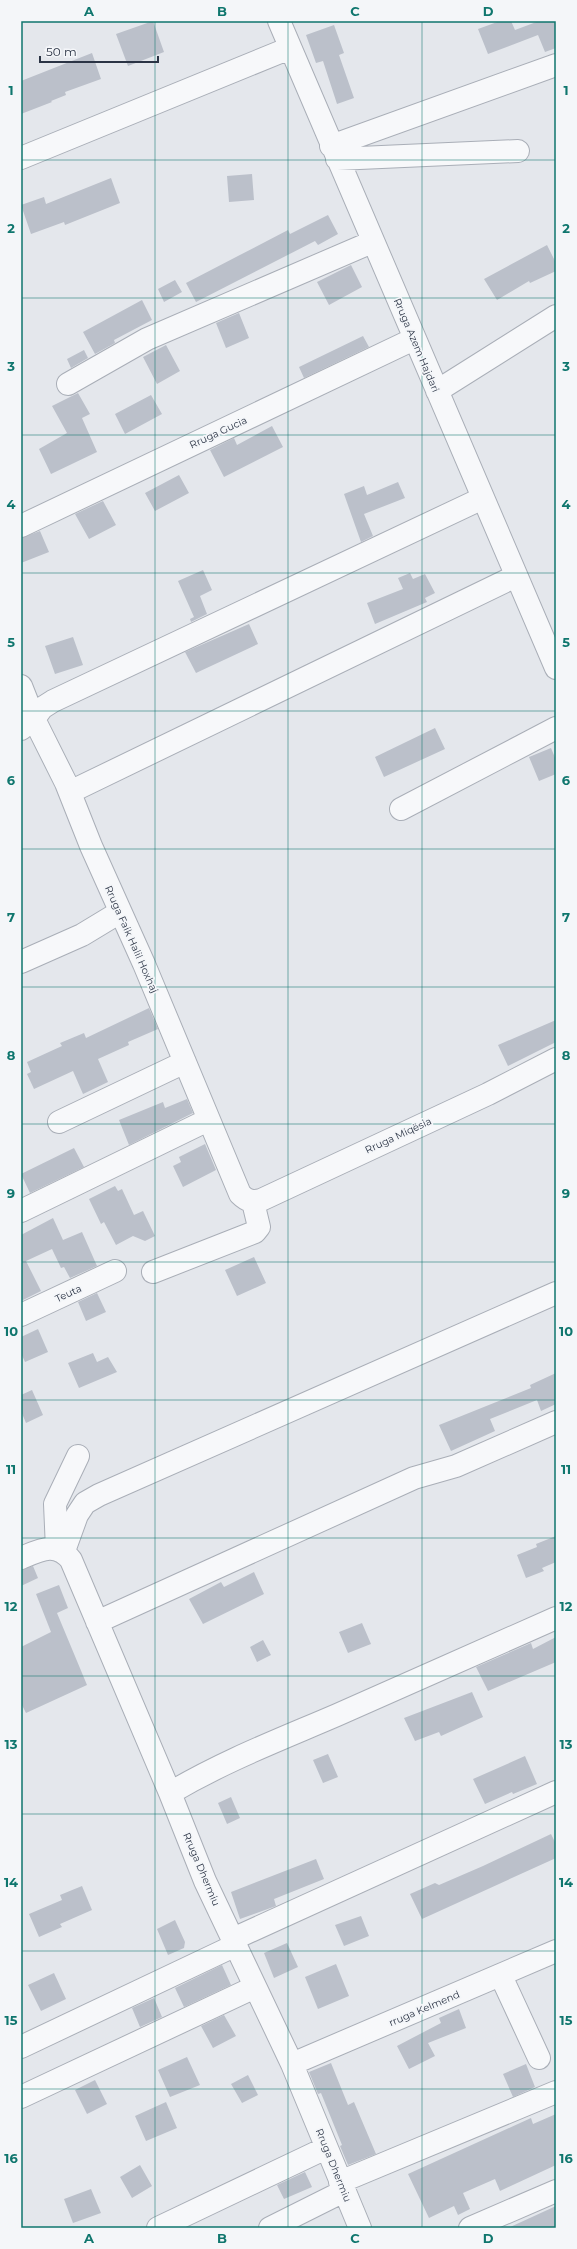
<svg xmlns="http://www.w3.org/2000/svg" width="577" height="2249" font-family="Montserrat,sans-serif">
<rect width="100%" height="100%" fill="#e4e7ec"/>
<path fill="#bbc0ca" d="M153,21L164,52L128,66L116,34Z
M500,21H511L515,30L539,21H556V48L545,52L538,35L488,54L478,29Z
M334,25L344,53L339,55L354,98L337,104L323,61L316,63L306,35Z
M92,53L101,79L65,92L66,95L51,101L52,102L21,114V81Z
M252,174L254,200L229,202L227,176Z
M111,178L120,203L65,225L64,222L31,234L21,205L44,197L46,204Z
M328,215L338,234L318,245L315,241L196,302L186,283L288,230L290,234Z
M547,245L556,263V271L530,283L529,281L497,300L484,279Z
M351,265L362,287L329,305L317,282Z
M175,280L182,292L164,302L158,289Z
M142,300L152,320L114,340L115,343L95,354L83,332Z
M239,313L249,338L226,348L216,323Z
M363,336L369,347L304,378L299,367Z
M166,345L180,371L157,384L143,357Z
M84,350L88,358L71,368L67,359Z
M78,393L90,414L82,418L97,452L51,474L39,449L67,433L52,406Z
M151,395L162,414L125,434L115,414Z
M272,426L283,447L224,477L210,450L234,438L237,445Z
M179,475L189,493L155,511L145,493Z
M398,482L405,498L364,514L373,536L361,542L344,494L364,486L367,495Z
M103,501L116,525L89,539L75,514Z
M40,531L49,552L21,563V538Z
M203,570L212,590L200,596L207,614L191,622L190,619L194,617L178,581Z
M410,573L413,579L425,574L435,593L425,598L427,602L375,624L367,603L403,589L398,578Z
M249,624L258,644L196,673L185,652Z
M73,637L83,665L55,674L45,646Z
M435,728L445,749L384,777L375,757Z
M551,748L556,760V774L539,781L529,757Z
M149,1008L158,1029L128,1042L129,1045L98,1059L108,1082L83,1094L73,1071L34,1089L27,1074L31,1072L27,1062L62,1046L60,1043L84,1033L86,1038Z
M556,1020V1042L508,1066L498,1045Z
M187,1099L193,1113L129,1145L119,1120L163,1102L165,1108Z
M205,1144L216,1170L183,1187L173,1166L181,1162L179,1157Z
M74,1148L84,1167L30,1193L21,1174Z
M115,1186L118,1191L122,1189L134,1215L143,1211L155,1236L145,1241L133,1236L116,1245L104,1222L101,1224L89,1199Z
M53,1218L63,1240L82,1232L97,1266L70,1278L64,1267L61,1268L52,1249L26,1261L41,1291L21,1301V1235Z
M254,1257L266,1283L237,1296L225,1270Z
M97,1293L106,1312L86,1321L78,1302Z
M38,1329L48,1352L25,1362L21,1353V1337Z
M93,1353L97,1362L108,1357L117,1372L79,1388L68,1363Z
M556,1373V1404L541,1411L537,1400L490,1419L495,1431L451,1451L439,1425L531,1388L530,1385Z
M32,1390L43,1415L26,1423L21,1411V1395Z
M556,1536V1562L542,1568L544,1571L526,1578L517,1555L537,1547L536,1544Z
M33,1566L38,1578L21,1586V1570Z
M254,1572L264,1594L203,1624L189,1599L221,1582L224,1587Z
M59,1585L68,1608L57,1613L87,1685L26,1713L21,1703V1647L51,1632L36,1594Z
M362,1623L371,1644L348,1653L339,1632Z
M556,1637V1662L488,1691L476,1667L531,1643L533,1649Z
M263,1640L271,1655L257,1662L250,1647Z
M472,1692L483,1717L441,1736L439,1732L415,1741L404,1718Z
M328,1754L338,1777L323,1783L313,1760Z
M525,1756L537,1784L513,1794L512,1792L485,1804L473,1779Z
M231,1797L240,1818L227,1824L218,1803Z
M551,1834L556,1844V1858L422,1919L410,1894L435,1883L439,1885L483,1866Z
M316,1859L324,1879L274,1899L276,1906L240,1919L231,1892Z
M82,1886L92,1910L60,1924L62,1927L39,1937L29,1914L62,1900L60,1895Z
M361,1916L369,1936L344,1946L335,1925Z
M175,1920L185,1942L184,1948L168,1955L157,1929Z
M287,1943L298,1967L274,1978L264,1953Z
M336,1964L349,1996L318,2009L305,1977Z
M222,1965L231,1985L184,2007L175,1988Z
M54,1973L66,1999L41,2011L28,1985Z
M154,1998L162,2017L140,2027L132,2008Z
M459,2009L466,2028L428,2043L435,2056L409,2069L397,2046L441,2023L439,2018Z
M224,2015L236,2036L213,2048L201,2026Z
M187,2057L200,2085L170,2097L158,2070Z
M331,2063L348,2105L354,2102L376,2154L348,2165L340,2146L342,2145L321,2093L318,2094L309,2072Z
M526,2064L535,2087L513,2097L503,2074Z
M248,2075L258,2095L242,2103L231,2084Z
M95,2080L107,2104L87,2114L75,2090Z
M166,2102L177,2128L146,2141L135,2116Z
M556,2114V2165L500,2191L495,2179L463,2193L470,2209L458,2215L454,2206L429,2218L408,2174L531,2118L533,2124Z
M140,2165L152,2186L132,2198L120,2177Z
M305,2172L312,2187L284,2199L277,2185Z
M91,2189L101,2213L73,2223L64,2199Z
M556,2206V2228H508Z"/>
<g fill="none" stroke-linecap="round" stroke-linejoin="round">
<defs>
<path id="minor" d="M279,21L556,668
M331,146L556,65
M21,158L290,48
M337,159L518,151
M68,384L147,339L372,242
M437,391L556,316
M21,526L414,339
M21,686L34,719L66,783L91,846L144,964L240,1194C247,1201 252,1202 261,1200L488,1094L556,1059
M21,729L34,719L42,708L53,701L483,498
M70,792L516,576
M401,809L556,728
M21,962L82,935L120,912
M59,1122L185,1062
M21,1211L208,1120
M153,1272L255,1232L259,1227L253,1202
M21,1315L115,1271
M57,1549L55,1504L78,1456
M64,1551L77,1515L85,1503L99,1495L556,1293
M21,1558C40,1550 56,1541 71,1560L170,1793L205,1881L292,2064L360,2228
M97,1622L414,1478L456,1466L556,1422
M170,1793C226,1760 279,1740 337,1715C410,1683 483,1650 556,1618
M233,1939L556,1792
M501,1976L539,2058
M21,2047L236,1945
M292,2064L556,1951
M21,2097L255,1987
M340,2182L556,2092
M158,2228L326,2148
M270,2228L344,2191
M470,2228L556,2191"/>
</defs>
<use href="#minor" stroke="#a9aeb7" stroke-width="24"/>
<use href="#minor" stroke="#f7f8fa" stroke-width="22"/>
</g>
<path fill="none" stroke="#0f766e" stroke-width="1" stroke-opacity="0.55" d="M155,21V2228M288,21V2228M422,21V2228M21,160H556M21,298H556M21,435H556M21,573H556M21,711H556M21,849H556M21,987H556M21,1124H556M21,1262H556M21,1400H556M21,1538H556M21,1676H556M21,1814H556M21,1951H556M21,2089H556"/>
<g text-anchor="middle" stroke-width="3.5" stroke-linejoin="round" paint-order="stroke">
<g font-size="10" fill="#2b3445" stroke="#f4f6f9">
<text transform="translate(417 345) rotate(67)" y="4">Rruga Azem Hajdari</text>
<text transform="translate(218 432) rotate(-25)" y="4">Rruga Gucia</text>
<text transform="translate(132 939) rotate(66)" y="4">Rruga Faik Halil Hoxhaj</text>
<text transform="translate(398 1135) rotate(-25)" y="4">Rruga Miqësia</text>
<text transform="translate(68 1293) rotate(-25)" y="4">Teuta</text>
<text transform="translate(202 1869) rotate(67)" y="4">Rruga Dhermiu</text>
<text transform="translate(424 2008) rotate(-23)" y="4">rruga Kelmend</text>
<text transform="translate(334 2165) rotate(68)" y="4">Rruga Dhermiu</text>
</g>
</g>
<rect width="577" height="2249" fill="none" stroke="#f4f6f9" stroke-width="44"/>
<path d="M40 56v6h118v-6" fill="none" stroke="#2b3445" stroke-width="2"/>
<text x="46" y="56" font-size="12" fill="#2b3445" stroke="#f4f6f9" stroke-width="3" paint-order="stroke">50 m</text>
<rect x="22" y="22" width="533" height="2205" fill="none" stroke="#0f766e" stroke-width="1.5"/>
<g font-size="13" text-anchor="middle" font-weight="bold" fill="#0f766e">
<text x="89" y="16">A</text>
<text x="222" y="16">B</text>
<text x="355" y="16">C</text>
<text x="488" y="16">D</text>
<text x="11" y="95">1</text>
<text x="566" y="95">1</text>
<text x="11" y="233">2</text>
<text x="566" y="233">2</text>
<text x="11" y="371">3</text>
<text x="566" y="371">3</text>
<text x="11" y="509">4</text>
<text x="566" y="509">4</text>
<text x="11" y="647">5</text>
<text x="566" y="647">5</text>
<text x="11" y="785">6</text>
<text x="566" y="785">6</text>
<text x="11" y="922">7</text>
<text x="566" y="922">7</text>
<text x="11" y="1060">8</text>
<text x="566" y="1060">8</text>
<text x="11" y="1198">9</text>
<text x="566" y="1198">9</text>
<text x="11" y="1336">10</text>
<text x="566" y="1336">10</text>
<text x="11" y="1474">11</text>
<text x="566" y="1474">11</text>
<text x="11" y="1611">12</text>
<text x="566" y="1611">12</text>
<text x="11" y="1749">13</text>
<text x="566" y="1749">13</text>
<text x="11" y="1887">14</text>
<text x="566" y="1887">14</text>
<text x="11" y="2025">15</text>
<text x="566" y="2025">15</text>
<text x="11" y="2163">16</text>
<text x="566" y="2163">16</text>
<text x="89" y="2243">A</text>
<text x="222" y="2243">B</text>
<text x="355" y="2243">C</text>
<text x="488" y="2243">D</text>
</g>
</svg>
